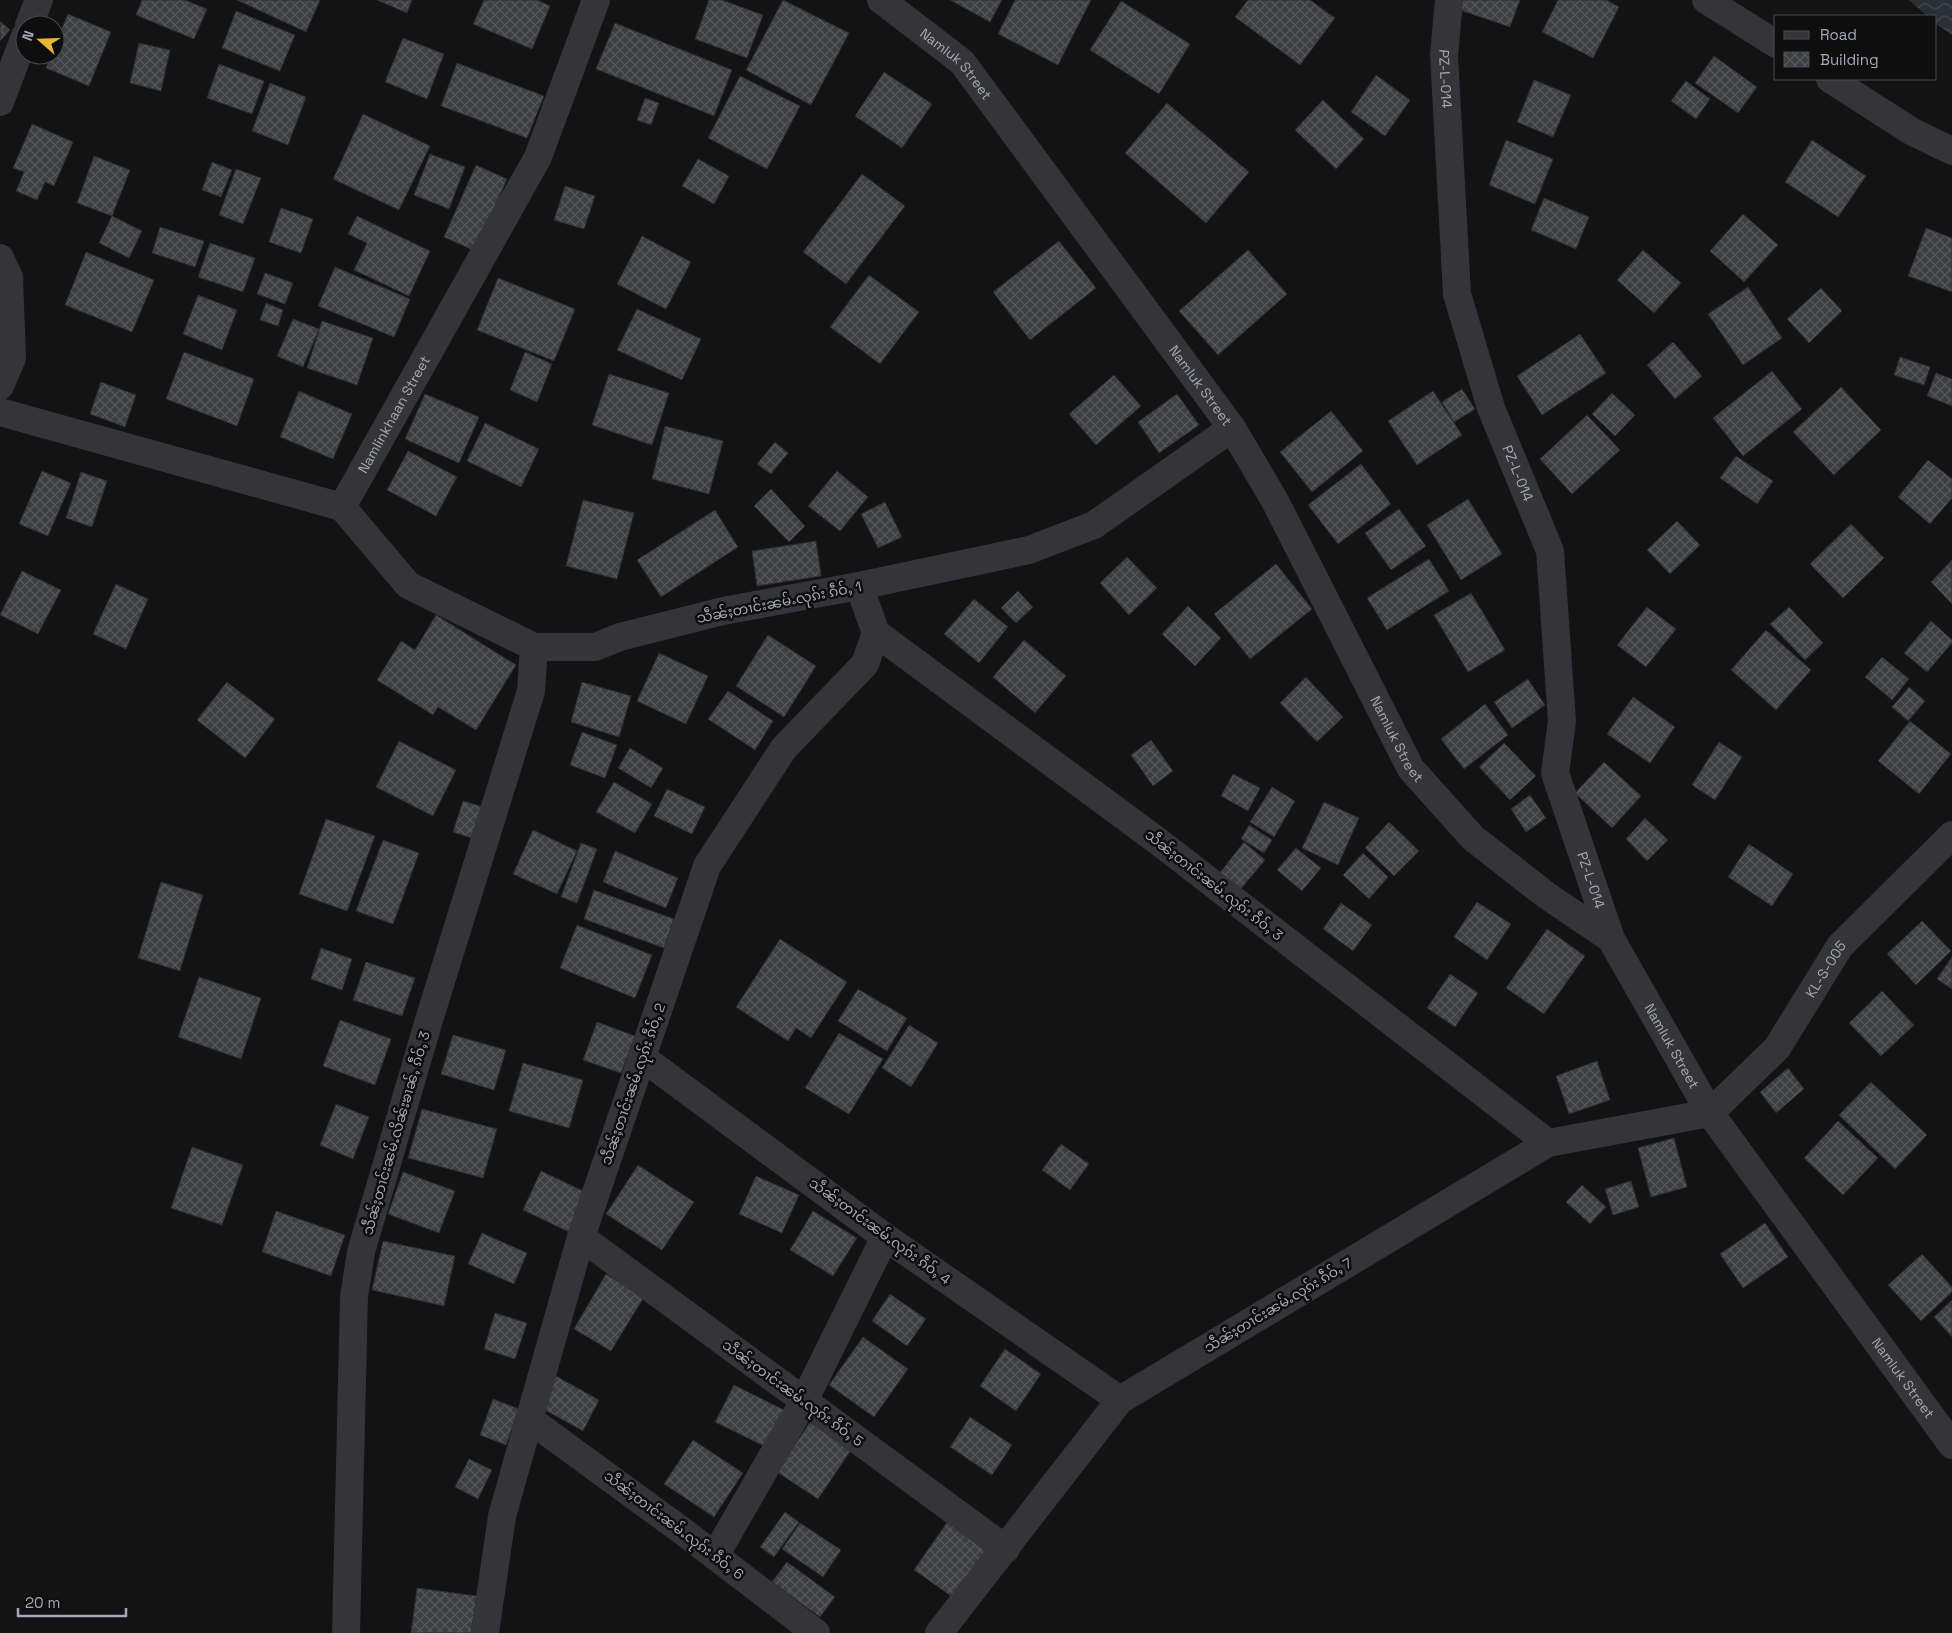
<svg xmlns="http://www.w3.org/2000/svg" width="1952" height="1633" font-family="'Space Grotesk','Noto Sans Myanmar',sans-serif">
<defs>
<pattern id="water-waves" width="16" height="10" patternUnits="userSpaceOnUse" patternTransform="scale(1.25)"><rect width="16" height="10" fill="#2a3037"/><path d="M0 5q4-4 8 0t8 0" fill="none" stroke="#464b52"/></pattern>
<pattern id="building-cross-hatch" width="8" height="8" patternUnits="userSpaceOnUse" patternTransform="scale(1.25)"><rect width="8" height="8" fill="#3d3e41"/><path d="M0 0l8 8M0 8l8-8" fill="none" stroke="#56575a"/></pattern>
</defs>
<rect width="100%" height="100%" fill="#131314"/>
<path fill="url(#water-waves)" d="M1909,0H1952V35L1936,24V16H1927Z"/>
<path fill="url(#building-cross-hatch)" stroke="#2d2d30" d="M142,0H185L207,9L194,39L136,15Z
M237,0H320L306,32Z
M377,0H412L407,13Z
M484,0H537L550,6L532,49L473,24Z
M709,0H722L763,15L747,58L695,39Z
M783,0L849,33L811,105L746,70Z
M950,0H1002L990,22Z
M1015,0H1091L1058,65L998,34Z
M1248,0H1310L1335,18L1300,65L1235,17Z
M1463,0H1520L1510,27L1460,10Z
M1558,0H1606L1619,7L1593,58L1542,32Z
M1121,1L1190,44L1159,94L1090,50Z
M236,11L295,35L280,71L222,48Z
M68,14L111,32L89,86L46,68L51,55H55V45Z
M0,21L10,30L0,41Z
M615,23L732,70L714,116L596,69Z
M403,38L444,54L427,99L385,82Z
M139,43L170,50L161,91L130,83Z
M1714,56L1757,87L1738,113L1695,83Z
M457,63L544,96L527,138L441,106Z
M219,64L264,81L252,114L207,98Z
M884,72L932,104L902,148L855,116Z
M1376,75L1410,100L1385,136L1351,112Z
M740,76L800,106L767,169L708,138Z
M1534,80L1571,95L1553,137L1517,122Z
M1686,81L1710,99L1696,119L1671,101Z
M270,83L306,97L288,145L252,131Z
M645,98L659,103L651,125L637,120Z
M1323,100L1364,139L1336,169L1295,130Z
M1167,103L1249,172L1206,223L1125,153Z
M363,114L430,146L399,210L333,179Z
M32,124L73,142L54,186L45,182L37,200L16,191L24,172L13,168Z
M1506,140L1553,159L1535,204L1489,185Z
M1812,140L1866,176L1838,217L1785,182Z
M430,154L465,167L449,209L414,195Z
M94,156L130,170L112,216L77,203Z
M698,159L729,176L714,204L682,186Z
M212,162L232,170L221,197L202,190Z
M476,165L507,179L475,251L444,237Z
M236,169L261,178L243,224L219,215Z
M862,174L905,206L846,284L803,252Z
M565,186L595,196L584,229L554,220Z
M1544,198L1589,217L1576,249L1531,230Z
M281,208L313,219L301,253L269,242Z
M1743,214L1778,245L1744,282L1710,251Z
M112,216L142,231L129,258L99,243Z
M357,216L430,251L409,296L354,270L367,243L348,234Z
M160,227L204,241L195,267L152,253Z
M1926,228L1952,238V292L1908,276Z
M642,236L691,262L666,309L617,284Z
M1059,241L1096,288L1030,340L993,292Z
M210,243L255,258L243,292L198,277Z
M1248,250L1287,294L1218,355L1179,311Z
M1643,250L1681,283L1654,313L1617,280Z
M86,252L154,280L132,332L65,305Z
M335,267L410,299L394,337L318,306Z
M265,273L293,283L285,304L257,294Z
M869,275L919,312L880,364L830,327Z
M498,278L575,309L554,361L477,330Z
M1748,287L1782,338L1743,365L1708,314Z
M1821,288L1842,311L1809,343L1787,319Z
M198,295L237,310L222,350L183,334Z
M266,303L283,310L278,326L260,320Z
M637,309L701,339L682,380L617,350Z
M293,319L319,329L303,367L277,356Z
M322,321L373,338L357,385L307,368Z
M1580,334L1606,373L1542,415L1517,376Z
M1673,342L1702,376L1675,399L1647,365Z
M184,352L254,379L237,426L166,399Z
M525,352L552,364L537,402L510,390Z
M1900,357L1930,367L1924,385L1894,375Z
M1772,371L1802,409L1743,456L1713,418Z
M1936,373L1952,379V406L1927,396Z
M609,374L669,393L652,445L592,425Z
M1114,375L1141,406L1096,445L1069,414Z
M101,382L136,395L125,427L90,414Z
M1841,387L1881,430L1834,475L1793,432Z
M1462,389L1475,409L1454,422L1442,402Z
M299,391L352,414L333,459L280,437Z
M1433,391L1462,435L1417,465L1388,421Z
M1612,393L1635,415L1615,436L1592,414Z
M425,394L479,417L459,463L405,439Z
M1177,394L1199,425L1159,453L1138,422Z
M1331,411L1363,451L1312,492L1280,452Z
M1587,415L1620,450L1572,494L1540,459Z
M485,423L539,449L521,487L467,461Z
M665,426L723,441L709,494L652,479Z
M775,442L788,453L771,474L757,464Z
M408,451L457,477L436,516L387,490Z
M1736,456L1773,481L1757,504L1720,478Z
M1928,460L1952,479V498L1930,524L1898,497Z
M1361,464L1391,504L1338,544L1308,505Z
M42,471L71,483L48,536L19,524Z
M837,471L868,497L840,531L808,506Z
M81,472L107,481L92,527L66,518Z
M771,489L805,526L789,542L754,506Z
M1468,499L1502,554L1461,580L1427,525Z
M583,500L634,513L617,579L566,566Z
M885,502L902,537L878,548L861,514Z
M1399,509L1426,546L1391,570L1365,533Z
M715,510L738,547L661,597L637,560Z
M1677,521L1700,545L1670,574L1647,550Z
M1851,524L1884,558L1843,598L1810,564Z
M816,541L821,576L757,586L752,551Z
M1127,557L1157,588L1129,615L1100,583Z
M1429,559L1449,591L1387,630L1367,598Z
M1952,560V604L1931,582Z
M1276,564L1312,609L1250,659L1214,614Z
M22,571L61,590L38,634L0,615Z
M116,584L148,599L126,649L93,634Z
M1018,591L1033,607L1016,623L1001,608Z
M1471,593L1505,650L1468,672L1434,615Z
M974,599L1008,627L979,663L944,634Z
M1188,606L1221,638L1195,666L1162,634Z
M1647,607L1676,629L1646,667L1617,645Z
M1789,607L1823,643L1805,660L1770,624Z
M436,615L516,665L476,730L438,707L433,715L377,680L401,641L415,650Z
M1931,621L1952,640V643L1927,672L1904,653Z
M1766,630L1811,670L1776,710L1731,670Z
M768,635L816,666L784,717L736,686Z
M1024,640L1066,676L1035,713L993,677Z
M659,653L708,676L686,724L637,701Z
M1882,657L1909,679L1892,700L1865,677Z
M1306,677L1343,717L1317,742L1280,703Z
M1528,679L1545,705L1512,728L1494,702Z
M227,682L275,719L245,758L197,720Z
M582,682L631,696L619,737L571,722Z
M1909,687L1925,701L1908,721L1892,707Z
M728,691L773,721L755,750L708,719Z
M1633,697L1675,727L1650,763L1607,734Z
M1485,704L1508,735L1464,769L1441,739Z
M1910,721L1951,754L1919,794L1878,761Z
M582,732L617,745L605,778L570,765Z
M1151,740L1173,771L1153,786L1131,755Z
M399,741L456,770L433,816L376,787Z
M1719,742L1742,757L1715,800L1692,785Z
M1504,743L1536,776L1510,800L1479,767Z
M630,748L663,768L651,788L618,768Z
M1604,762L1641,796L1612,828L1575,793Z
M1233,774L1260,788L1248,811L1221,796Z
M614,782L652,804L635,833L596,812Z
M1272,787L1295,801L1274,837L1250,822Z
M667,789L705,807L692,834L654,816Z
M1530,795L1546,818L1526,832L1511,809Z
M463,801L483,807L474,839L453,832Z
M1324,802L1359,818L1338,865L1302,848Z
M1645,818L1668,840L1647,861L1626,839Z
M326,819L375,836L347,911L299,894Z
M1389,822L1419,851L1394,876L1365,848Z
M1249,825L1272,840L1264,853L1241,839Z
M533,830L577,851L557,894L513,874Z
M383,840L419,853L393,924L356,911Z
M1244,842L1265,860L1239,891L1219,874Z
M581,843L597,849L577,903L561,897Z
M1749,844L1793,874L1772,906L1728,877Z
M1296,848L1321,868L1302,891L1277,870Z
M615,851L678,878L666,908L603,882Z
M1363,853L1388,877L1369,899L1343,875Z
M161,882L203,895L180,971L138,958Z
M594,890L674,919L664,948L584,919Z
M1477,902L1511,924L1487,960L1454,937Z
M1341,903L1372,925L1353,951L1323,929Z
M1922,921L1951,951L1916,985L1887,954Z
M577,925L652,955L635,998L560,968Z
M1547,929L1585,956L1544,1014L1506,988Z
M780,939L847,982L811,1038L796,1028L788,1041L736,1007Z
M321,948L352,959L342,990L311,979Z
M1952,957V989L1937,979Z
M366,962L415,978L402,1016L353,1000Z
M1450,974L1478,993L1455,1027L1427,1008Z
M199,977L261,998L241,1059L178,1037Z
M858,989L907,1018L887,1051L838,1021Z
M1882,991L1914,1025L1881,1056L1849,1023Z
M340,1020L391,1039L375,1085L323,1066Z
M597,1022L635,1036L621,1073L583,1060Z
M909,1025L938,1043L911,1087L882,1068Z
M839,1033L883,1059L849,1114L805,1088Z
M453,1035L506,1050L494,1090L441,1074Z
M1597,1061L1610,1100L1569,1114L1556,1076Z
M523,1063L583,1080L569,1128L509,1111Z
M1788,1068L1804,1089L1776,1113L1760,1092Z
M1871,1082L1927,1135L1895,1169L1839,1115Z
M336,1104L369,1117L353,1159L320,1145Z
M422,1109L497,1129L483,1178L408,1158Z
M1838,1121L1878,1158L1843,1195L1804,1158Z
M1674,1138L1687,1187L1651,1197L1638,1148Z
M1061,1144L1089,1164L1070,1190L1042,1170Z
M192,1147L243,1165L222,1225L171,1208Z
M638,1165L694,1202L662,1250L606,1214Z
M541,1171L587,1193L569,1232L523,1210Z
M403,1172L455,1191L439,1233L388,1214Z
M756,1176L799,1195L782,1233L739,1214Z
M1631,1181L1639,1207L1613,1215L1605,1189Z
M1582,1185L1606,1207L1590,1224L1566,1202Z
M276,1211L345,1235L331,1276L262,1252Z
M813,1211L857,1238L833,1276L790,1250Z
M1765,1223L1788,1257L1743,1288L1720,1254Z
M482,1233L527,1253L514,1284L468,1264Z
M383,1241L455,1256L444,1306L372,1290Z
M1922,1254L1952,1287V1292L1921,1321L1888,1285Z
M606,1274L644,1297L611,1351L574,1329Z
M890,1294L926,1319L907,1346L872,1321Z
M1952,1300V1337L1934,1317Z
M495,1313L527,1323L515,1359L484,1349Z
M863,1337L908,1369L874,1417L829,1385Z
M1005,1349L1041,1374L1016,1411L980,1386Z
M554,1375L599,1400L583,1431L538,1406Z
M734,1385L786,1411L768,1448L715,1422Z
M493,1399L519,1409L506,1445L480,1435Z
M970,1417L1012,1445L992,1475L950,1447Z
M810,1422L851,1450L818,1499L777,1472Z
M693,1440L743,1473L714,1517L664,1484Z
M469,1459L492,1470L478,1499L455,1487Z
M785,1512L799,1522L774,1557L760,1547Z
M948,1521L987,1548L954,1598L914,1570Z
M800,1523L841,1550L823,1577L782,1549Z
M787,1562L835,1597L820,1617L772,1582Z
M417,1588L477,1596L471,1633H411Z"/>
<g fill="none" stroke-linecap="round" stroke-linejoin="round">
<g stroke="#343439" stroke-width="28">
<path id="s1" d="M881,0L962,62L1232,428L1275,501L1411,769L1473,838L1546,895L1611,939L1710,1113L1952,1445"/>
<path id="s2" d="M1449,0L1444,55L1457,294L1491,408L1550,551L1562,721L1555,773L1611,939"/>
<path d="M1706,0L1776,44"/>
<path d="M29,25L39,0"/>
<path d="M1830,79L1911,131L1952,151"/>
<path d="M0,102L25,36"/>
<path d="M0,258L9,277L12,358L0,386"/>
<path id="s3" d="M0,412L342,507L538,157L596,0"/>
<path d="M342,507L408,585L534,647H595L620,637L723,611L859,586L1029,550L1094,525L1232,428"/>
<path d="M876,633L1159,842L1548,1143"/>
<path d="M643,1058L885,1237L1120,1400"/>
<path d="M581,1237L1006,1549"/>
<path d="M529,1419L681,1530L816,1633"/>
<path d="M715,1556L804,1401L885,1237"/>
<path d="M346,1633L354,1297L361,1252L429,1020L531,691L534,647"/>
<path d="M485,1633L502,1516L581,1237L707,866L784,748L865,664L876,633L859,586"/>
<path id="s4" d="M939,1633L1120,1400L1548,1143L1710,1113L1777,1048L1840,946L1952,835"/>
</g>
</g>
<g text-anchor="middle" stroke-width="5" stroke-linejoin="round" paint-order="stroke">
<g font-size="14" fill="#a5a9b4" stroke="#0e0e0f">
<text dy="5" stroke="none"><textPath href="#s1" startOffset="99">Namluk Street</textPath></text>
<text dy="5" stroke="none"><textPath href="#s2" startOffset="79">PZ-L-014</textPath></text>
<text dy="5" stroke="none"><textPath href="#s1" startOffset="504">Namluk Street</textPath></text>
<text dy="5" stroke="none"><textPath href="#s3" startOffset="461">Namlinkhaan Street</textPath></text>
<text dy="5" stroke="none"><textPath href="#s2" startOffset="484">PZ-L-014</textPath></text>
<text transform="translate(779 602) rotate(-11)" y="5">သဵၼ်ႈတၢင်းၼမ်ႉလုၵ်း ၵဵဝ်ႇ 1</text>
<text dy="5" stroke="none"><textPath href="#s1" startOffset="909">Namluk Street</textPath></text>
<text dy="5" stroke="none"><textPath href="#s2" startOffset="904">PZ-L-014</textPath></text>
<text transform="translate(1214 885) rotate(38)" y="5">သဵၼ်ႈတၢင်းၼမ်ႉလုၵ်း ၵဵဝ်ႇ 3</text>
<text dy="5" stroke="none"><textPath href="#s4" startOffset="1145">KL-S-005</textPath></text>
<text dy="5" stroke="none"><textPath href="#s1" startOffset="1329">Namluk Street</textPath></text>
<text transform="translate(633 1084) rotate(-71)" y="5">သဵၼ်ႈတၢင်းၼမ်ႉလုၵ်း ၵဵဝ်ႇ 2</text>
<text transform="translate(396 1133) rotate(-74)" y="5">သဵၼ်ႈတၢင်းၼမ်ႉလိၼ်းၶၢၼ်ႇ ၵဵဝ်ႇ 3</text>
<text transform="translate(880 1231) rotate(36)" y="5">သဵၼ်ႈတၢင်းၼမ်ႉလုၵ်း ၵဵဝ်ႇ 4</text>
<text transform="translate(1278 1305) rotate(-31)" y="5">သဵၼ်ႈတၢင်းၼမ်ႉလုၵ်း ၵဵဝ်ႇ 7</text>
<text dy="5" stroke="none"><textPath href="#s1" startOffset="1734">Namluk Street</textPath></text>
<text transform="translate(793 1393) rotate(36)" y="5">သဵၼ်ႈတၢင်းၼမ်ႉလုၵ်း ၵဵဝ်ႇ 5</text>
<text transform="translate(674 1525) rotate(37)" y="5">သဵၼ်ႈတၢင်းၼမ်ႉလုၵ်း ၵဵဝ်ႇ 6</text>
</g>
</g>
<rect x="1774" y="15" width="162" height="65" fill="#0e0e0f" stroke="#4a4c51"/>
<rect x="1784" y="31" width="25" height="8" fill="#343439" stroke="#4a4c51"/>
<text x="1820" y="40" font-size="15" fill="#a5a9b4">Road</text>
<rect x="1784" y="52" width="25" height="15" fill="url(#building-cross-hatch)" stroke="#4a4c51"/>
<text x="1820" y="65" font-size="15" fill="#a5a9b4">Building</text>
<g transform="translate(40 40) rotate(290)"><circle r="24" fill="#0e0e0f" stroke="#4a4c51"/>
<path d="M0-4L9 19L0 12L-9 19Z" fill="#e9b636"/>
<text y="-8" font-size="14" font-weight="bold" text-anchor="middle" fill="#a5a9b4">N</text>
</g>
<path d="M18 1608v8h108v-8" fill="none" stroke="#a5a9b4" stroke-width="2.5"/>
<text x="25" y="1608" font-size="15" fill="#a5a9b4" stroke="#0e0e0f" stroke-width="4" paint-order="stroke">20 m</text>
</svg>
